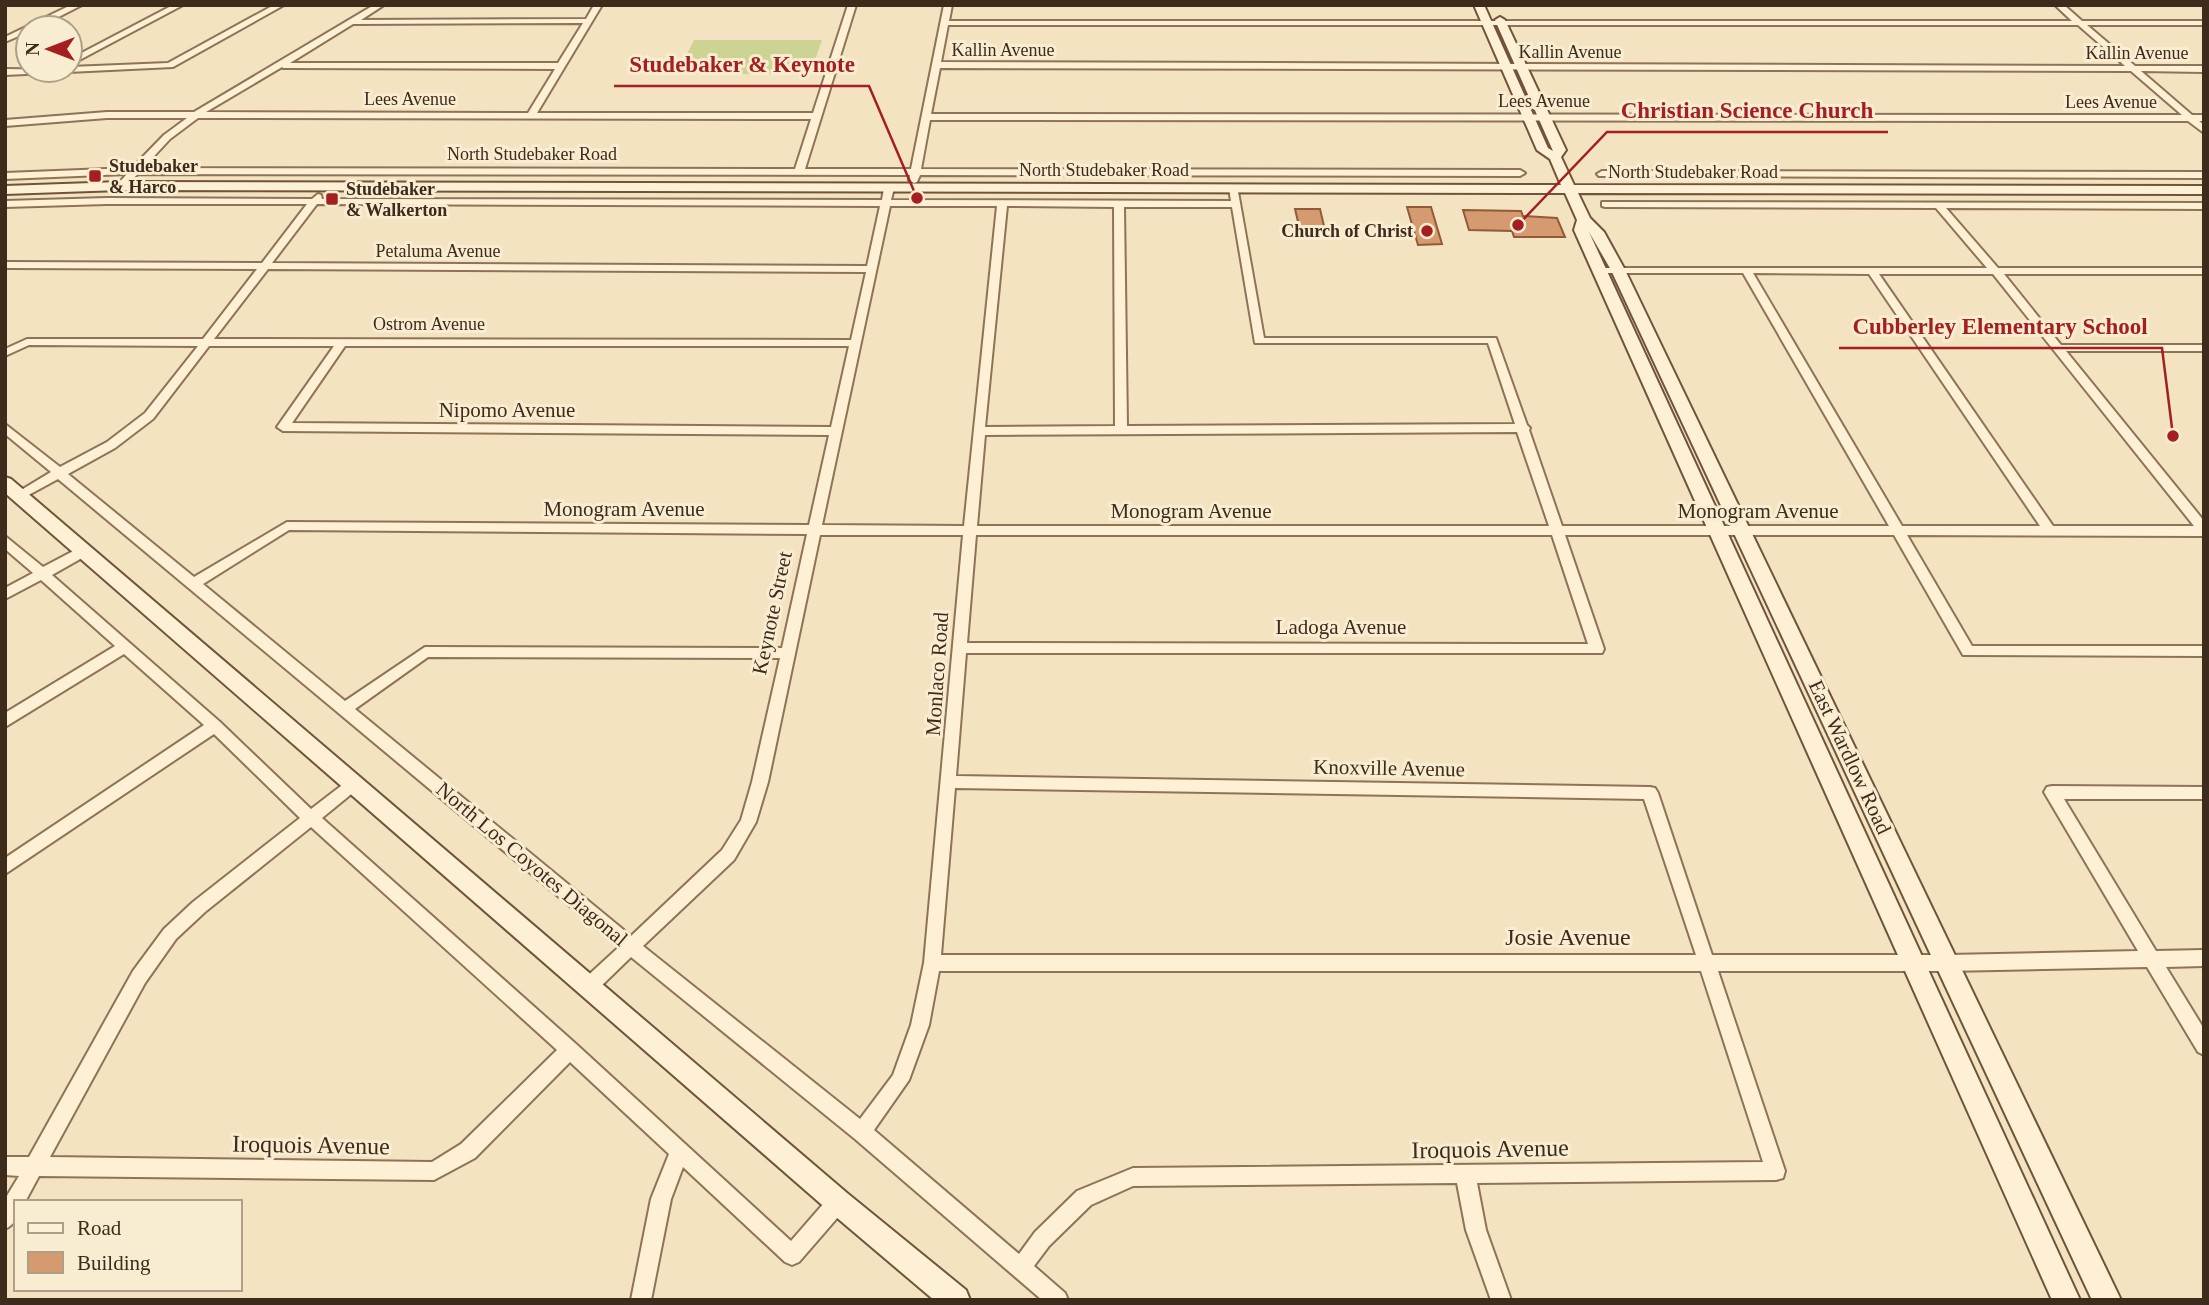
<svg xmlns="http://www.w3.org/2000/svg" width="2209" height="1305" font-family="'Times New Roman',serif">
<rect width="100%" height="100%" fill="#f3e3c0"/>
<path fill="#ccd393" d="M694,40H822L810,74H677Z"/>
<path fill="#d69a71" stroke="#915b38" stroke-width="2" d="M1407,207H1431L1442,244L1418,245Z
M1295,209H1320L1324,226H1299Z
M1463,210L1521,211L1523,216L1557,218L1565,237H1514L1512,231L1469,230Z"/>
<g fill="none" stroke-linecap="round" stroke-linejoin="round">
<defs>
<path id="minor" d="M71,5H82L37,28H28V32L5,42V37Z
M173,5H183L70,65V59Z
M274,5H284L173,67L5,75V69L70,70V67L168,63Z
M374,5H384L361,20L586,19L594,5H602L537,113H813L848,5H856L805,169H911L944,5H952L949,21H2072L2055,5H2064L2082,21H2204V25H2087L2135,66H2204V72L2141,71L2192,115H2204V121H2199L2204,125V133L2188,121L930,120L921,169L1520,170L1525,173L1520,176L920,175L917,182L914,183L909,180L910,175L138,174L121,189L116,186L127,174L5,179V173L132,168L164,135L187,118H107L5,126V120L107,112H194ZM583,23L558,63H290L353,24ZM948,25H2078L2125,66L941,62ZM282,67L283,68L555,69L528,113L206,112ZM940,68L2131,71L2182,115L931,114ZM198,118L811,119L795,169L143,168L170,139Z
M1602,171L2204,172V178L1599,176L1597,174Z
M889,185L894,188L891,200L1231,201L1229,188L1237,186L1264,338H1496L1527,425L1530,428L1529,430L1562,526H1889L1743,273H1599L1594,270L1595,268H1987L1936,208L1605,207L1602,206V202L2204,203V209L1946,208L1998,268H2204V274H2004L2061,345H2204V351H2066L2204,521V536L1907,535L1972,646H2204V656L1963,655L1894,535H1565L1604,649L1602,653H966L956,776L1650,787L1655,788L1658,793L1712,955H1947L2138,951L2044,792L2047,787L2052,786L2204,787V799H2064L2156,951L2204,950V966L2166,967L2204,1029V1055L2198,1052L2147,967L1947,971H1718L1785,1171L1783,1178L1776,1180L1477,1183L1486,1230L1511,1300H1491L1466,1230L1457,1183L1133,1186L1091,1205L1049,1246L1034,1266L1065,1293L1068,1300H1042L855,1139L631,957L595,992L589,994L583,992L580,986L583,980L619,947L58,479L23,498L19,499L13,495L51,472L5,434V424L60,467L107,442L145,413L198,346L29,345L5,356V349L27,339H203L257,269L5,268V262L262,263L307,204H107L5,207V201L107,198L312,199L318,194L321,195L322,199L882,200L884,188ZM317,204L880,206L867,266L272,263ZM890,206H997L964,526L822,525ZM1007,206L1114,207L1115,426L985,427ZM1124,207H1232L1255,343H1488L1515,424L1127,426ZM268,269L866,272L851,340L214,339ZM1753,273L1869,274L2040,526H1902ZM1879,274H1993L2194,526H2053ZM209,346H334L277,427L283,431L829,435L809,525L287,522L194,577L68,474L115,448L153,419ZM345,346H849L831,427L292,423ZM1517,432L1549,526H977L985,435ZM289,530L807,534L782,648L425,647L345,701L203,584ZM820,535H963L924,963L911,1025L893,1075L860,1119L643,946L734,860L756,822L768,782ZM976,535H1552L1588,644L967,643ZM428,657L780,658L752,782L741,820L722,850L631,936L355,709ZM955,788L1644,799L1696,955H941ZM939,971H1701L1763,1162L1133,1168L1077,1191L1035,1232L1019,1254L874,1130L909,1080L929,1025Z
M5,536L43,567L79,548H89L91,551L89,554L52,575L220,722L311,809L350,779L355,777L360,779L363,783L360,787L322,818L576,1044L791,1241L831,1195L838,1192L845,1195L848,1202L845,1209L799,1262L792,1265L785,1262L683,1167L671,1199L651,1300H631L651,1199L669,1154L570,1062L475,1158L434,1180L39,1176L25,1202H16C16,1214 18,1223 5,1229V1199L19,1176L5,1175V1157H29L133,971L164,929L193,902L300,818L214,734L5,874V858L204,725L124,654L5,727V713L115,646L41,580L5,599V588L33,573L5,549ZM311,827L557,1050L461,1144L432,1162L50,1157L145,983L176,939L205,912Z"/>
<path id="secondary" d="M1474,5H1484L1548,148L1553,151L1495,20L1500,17L1505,20L1566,150L1561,157L1574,185L2204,186V194L1578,193L1590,218L1604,232L1625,270L2121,1300H2092L1611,270L1589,232L2080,1300H2052L1574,230L1577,220L1565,193L121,190L5,194V186L121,182L1561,185L1550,159L1537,150Z
M5,477L11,479L847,1193L966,1290L970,1300H934L829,1211L5,493Z"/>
</defs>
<use href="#minor" stroke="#8f7356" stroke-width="4"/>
<use href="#secondary" stroke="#705439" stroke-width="4"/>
<use href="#minor" fill="#fdf0d5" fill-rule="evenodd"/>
<use href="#secondary" fill="#fdf0d5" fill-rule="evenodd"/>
</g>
<g fill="#a51e20" stroke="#f9edd1" stroke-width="2.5">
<rect x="88" y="169" width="14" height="14" rx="3.5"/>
<rect x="325" y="192" width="14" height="14" rx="3.5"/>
<circle cx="1427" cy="231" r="7"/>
</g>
<g text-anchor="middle" stroke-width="6" stroke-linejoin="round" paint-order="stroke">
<g font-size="18" fill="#3d2b1c" stroke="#f9edd1">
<text x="1003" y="56">Kallin Avenue</text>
<text x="1570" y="58">Kallin Avenue</text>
<text x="2137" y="59">Kallin Avenue</text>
<text x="410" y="105">Lees Avenue</text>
<text x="1544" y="107">Lees Avenue</text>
<text x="2111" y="108">Lees Avenue</text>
<text x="532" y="160">North Studebaker Road</text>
<text x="1104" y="176">North Studebaker Road</text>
<text x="1693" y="178">North Studebaker Road</text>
<text x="438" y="257">Petaluma Avenue</text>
<text x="429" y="330">Ostrom Avenue</text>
</g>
<g font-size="18" font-weight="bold" fill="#3d2b1c" stroke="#f9edd1" text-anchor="start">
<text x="109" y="172">Studebaker<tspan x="109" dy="21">&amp; Harco</tspan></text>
<text x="346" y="195">Studebaker<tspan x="346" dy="21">&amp; Walkerton</tspan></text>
<text x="1413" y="237" text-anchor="end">Church of Christ</text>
</g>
<g font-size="21" fill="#3d2b1c" stroke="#f9edd1">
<text x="507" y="417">Nipomo Avenue</text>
<text x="624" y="516">Monogram Avenue</text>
<text x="1191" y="518">Monogram Avenue</text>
<text x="1758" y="518">Monogram Avenue</text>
<text transform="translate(772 613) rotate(-78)" y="7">Keynote Street</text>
<text x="1341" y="634">Ladoga Avenue</text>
<text transform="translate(937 674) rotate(-86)" y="7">Monlaco Road</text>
<text transform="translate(1850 757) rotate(65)" y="7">East Wardlow Road</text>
<text transform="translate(1389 768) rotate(1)" y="7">Knoxville Avenue</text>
<text transform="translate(532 864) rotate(40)" y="7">North Los Coyotes Diagonal</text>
</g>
<g font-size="24" fill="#3d2b1c" stroke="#f9edd1">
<text x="1568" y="945">Josie Avenue</text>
<text transform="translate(311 1145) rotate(1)" y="8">Iroquois Avenue</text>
<text transform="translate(1490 1149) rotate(-1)" y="8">Iroquois Avenue</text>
</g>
</g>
<path fill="none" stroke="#a51e20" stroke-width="2.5" d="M917 198L869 86H614M1518 225L1607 132H1888M2173 436L2162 348H1839"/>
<g fill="#a51e20" stroke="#f9edd1" stroke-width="2.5">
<circle cx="917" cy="198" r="7"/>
<circle cx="1518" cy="225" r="7"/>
<circle cx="2173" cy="436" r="7"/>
</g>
<g font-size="23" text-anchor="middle" font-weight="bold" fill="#a51e20" stroke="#f9edd1" stroke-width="6" stroke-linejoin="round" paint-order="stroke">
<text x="742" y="72">Studebaker &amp; Keynote</text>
<text x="1747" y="118">Christian Science Church</text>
<text x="2000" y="334">Cubberley Elementary School</text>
</g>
<rect width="2209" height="1305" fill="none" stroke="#3d2b1c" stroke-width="14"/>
<rect x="14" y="1200" width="228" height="91" fill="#f9edd1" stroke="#ae9f89" stroke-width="2"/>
<rect x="28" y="1223" width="35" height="10" fill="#fdf0d5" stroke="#ae9f89" stroke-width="2"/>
<text x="77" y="1235" font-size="21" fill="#3d2b1c">Road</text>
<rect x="28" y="1252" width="35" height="21" fill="#d69a71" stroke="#ae9f89" stroke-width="2"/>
<text x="77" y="1270" font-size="21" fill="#3d2b1c">Building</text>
<g transform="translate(49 49) rotate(270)"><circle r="33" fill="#f9edd1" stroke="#ae9f89" stroke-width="2"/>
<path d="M0-5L12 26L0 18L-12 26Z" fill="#a51e20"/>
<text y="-10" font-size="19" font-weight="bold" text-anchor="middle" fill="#3d2b1c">N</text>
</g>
</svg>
